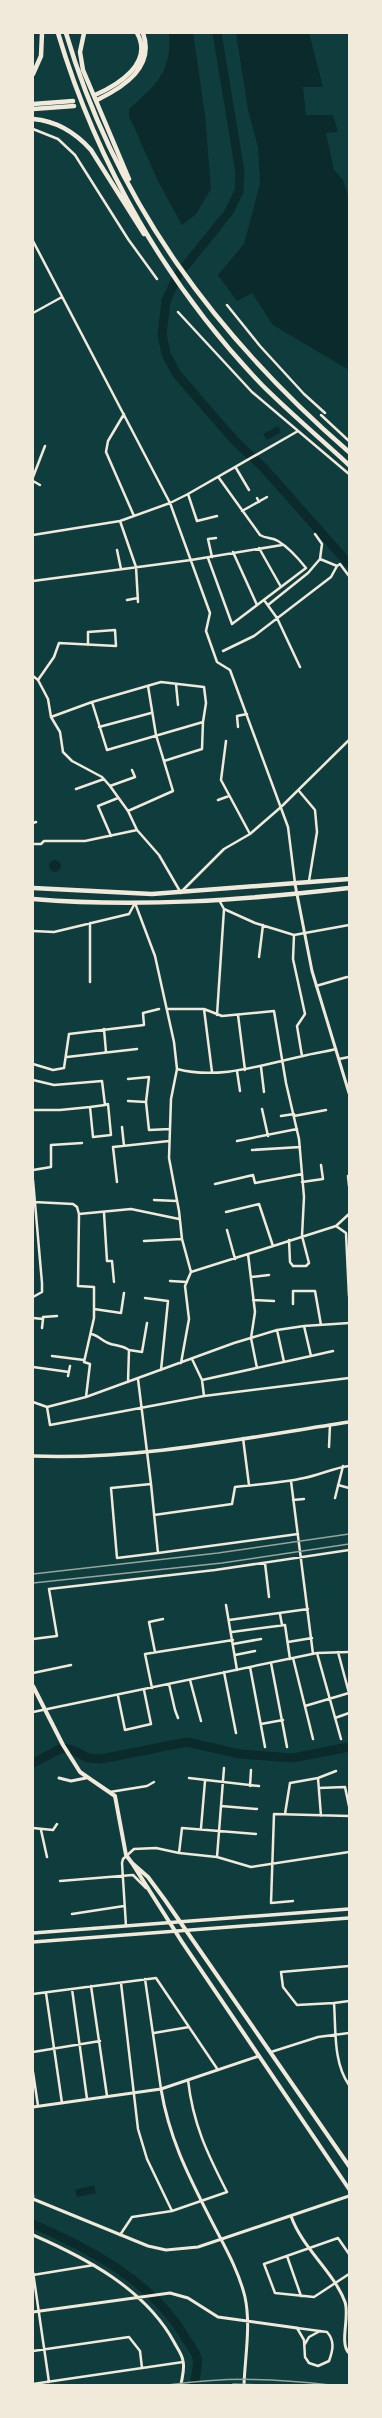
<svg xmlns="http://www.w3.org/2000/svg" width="382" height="2418" font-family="'Golos Text',sans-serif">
<rect width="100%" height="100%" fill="#0f3d3e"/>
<path fill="#0a2a2b" d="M169,33H193L205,115L211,189L196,214L182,225L159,183L129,116V109C157,85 172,71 169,33Z
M236,33H309L323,87H303L306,115H333L338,132L326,133L334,170L343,180L349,199V370L273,325L252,293L237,301L218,275L244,244L260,184L258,147L248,110Z
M278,426L281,432L267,440L263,434Z
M49 866a6 6 0 1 1 12 0a6 6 0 1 1-12 0Z
M94,2185L96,2193L77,2197L75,2190Z"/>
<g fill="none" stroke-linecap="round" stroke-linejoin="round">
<path stroke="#0a2a2b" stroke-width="9" d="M217,33L240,172L239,191L229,212L178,275L166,301L162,334L166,354L176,373L207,409L236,442L263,467L349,564
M33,1763L62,1748L73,1750L88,1758L101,1759L187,1742L240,1754L292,1758L349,1747
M33,2224C90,2249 152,2281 185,2337C188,2343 196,2351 197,2358C199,2366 195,2377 194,2385"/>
<path stroke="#f1e9da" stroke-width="2.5" d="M33,129L58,139L75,155L128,239L157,279
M33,241L170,503L210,613L206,631L217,662L230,670L288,827L295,883
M227,305L260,346L304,394L325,413
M178,312L252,392L349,474
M33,313L62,297
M124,414L108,441L106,452L134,516
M321,415L349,441
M236,468L249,490
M33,477L45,446
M33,481L40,485
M188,494L197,521L217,516
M257,498L259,502
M242,511L267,497
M120,521L170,503L188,494L298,431
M315,534L322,544L320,559
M33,535L120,521L136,567L138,602
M259,548L281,587
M117,550L121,569
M233,552L257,605
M212,557L208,539L216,538
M208,558L232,624L306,568C298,558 288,547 278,541C272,537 266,539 260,535L219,478
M337,566L340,564L349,576
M33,581L191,560L282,545
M127,600L138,598
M264,600L277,618L300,667
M223,651L254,636L331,577L337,566L320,559L308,573L268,605
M33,676L38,680L48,699L51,717L60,732L63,752L72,761L102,777L110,786L128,811L137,830L159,855L181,893
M38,680L54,657L59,643L116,646L115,630L88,632V645
M176,684L178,705
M51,717L92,702L161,682L204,687L206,703L203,722L107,750L92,702
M99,727L151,713
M238,727L237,716L247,714
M226,741L221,780L250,834
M164,761L202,749L203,722
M110,786L135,777L132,770
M76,789L104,779
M299,791L315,810L317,832L309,881
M218,800L229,796
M128,811L173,791L156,735L148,686
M33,823L36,822
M111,836L98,806L118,798
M33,844H41L44,841H85L137,830
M182,891L224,849L250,834L281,807L349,740
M135,903L155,956L174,1042L177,1069L171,1099L169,1158L179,1211L182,1239L191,1272
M224,909L255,923L294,935L349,925
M90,923V982
M33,931L54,932L129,914L135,903
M294,935L293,959L305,1014L297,1026L302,1056
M259,957L263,925
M316,986L347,977
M167,1009H204L212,1072
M204,1009L222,1016L274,1011L286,1083L299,1139L304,1197L302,1236L309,1263L306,1266H293L290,1262L289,1240
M217,1015L224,909L219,900
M238,1015L245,1070
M104,1029L106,1052
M67,1057L137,1049
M339,1059L349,1057
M33,1064L53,1070L64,1068L69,1034L144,1025L143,1013L159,1009
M261,1067L264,1092
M177,1069C219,1080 261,1065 303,1056C314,1053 325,1052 336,1049
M237,1071L240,1091
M128,1079L149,1077L146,1102L149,1130L170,1129
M33,1080L54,1085L102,1081L105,1105L108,1104L111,1135L93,1137L90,1107L60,1110H33
M128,1101L146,1102
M90,1107L105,1105
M262,1109L268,1136
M281,1116L294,1114
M294,1116L326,1110
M122,1127L124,1146
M237,1141L297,1129
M252,1150L300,1147
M33,1170L51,1167V1145L82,1143
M348,1176L349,1186
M33,1180L42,1283V1292L33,1297
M117,1182L113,1147L169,1141
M302,1182L323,1179L321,1165
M215,1184L253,1175L255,1183L302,1174
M154,1200L177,1201
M34,1202L73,1204L77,1207L79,1214L131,1209L179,1219
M226,1212L259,1204L273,1246
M104,1213L107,1261H112L114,1282
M79,1214L78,1286L94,1287V1318L84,1362L90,1364L86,1397
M336,1226L346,1233L349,1296
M227,1230L235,1259
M144,1241L182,1239
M251,1277L269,1275
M170,1281L187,1282
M145,1298L168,1301L161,1370
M253,1300L274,1301
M293,1304V1291H315L321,1325
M94,1309L121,1313L124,1293
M33,1318L43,1319V1317L57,1316
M42,1328L43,1319
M277,1330L284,1362
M91,1334C98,1335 101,1340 108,1343C115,1346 122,1345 129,1350L128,1382
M129,1350L142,1352L147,1323
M52,1356L84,1360
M311,1356L333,1351
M181,1363L189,1319L185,1286L191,1272L248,1254
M33,1367L69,1372
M257,1368L251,1338L255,1312L248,1254L336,1226L349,1214
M68,1376L70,1366
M138,1379L151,1484L111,1488L117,1558L158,1553L151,1484
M202,1380L311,1356L304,1326
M204,1396L349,1378
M33,1402L47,1407L86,1397L234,1343L277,1330L304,1326L349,1323
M47,1407L50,1425L204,1396L202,1380L192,1359
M243,1438L249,1485
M329,1447L330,1425
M291,1481L313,1654
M338,1485L349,1488
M335,1498L343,1466
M293,1500L304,1499
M154,1515L232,1504L235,1487C258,1484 282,1483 304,1478C320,1475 333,1468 349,1466
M158,1553L298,1534
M265,1563L269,1597
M226,1605L237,1670
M280,1614L282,1625
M229,1620L308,1609
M232,1632L285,1625L290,1659
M33,1639L57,1636L49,1589L215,1570L349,1550
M288,1642L312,1638
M233,1644L261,1639
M155,1652L149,1622L163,1619
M317,1653L341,1739
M235,1655L255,1651
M293,1658L313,1739
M271,1663L287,1747
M250,1667L265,1747
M224,1672L236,1733
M33,1673L71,1665
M190,1680L201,1721
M169,1684L175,1710L178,1718
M152,1688L145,1654L233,1640
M118,1696L125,1730L151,1724L144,1690
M305,1706L349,1693L338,1652
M33,1712L317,1653L349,1652
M335,1718L349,1713
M261,1724L283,1720
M189,1778L259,1786
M318,1778L321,1816
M250,1786L251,1770
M319,1788L345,1787L349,1806
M110,1792L147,1786L154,1782
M221,1806L257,1809
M285,1814L290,1783L318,1778L336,1771
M33,1828L53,1830L57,1824
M201,1828L205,1781
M41,1830L47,1857
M179,1853L182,1828L256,1834
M217,1857L224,1768
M60,1881L133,1875L146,1888
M293,1901L271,1903L274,1814L349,1816
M72,1914L124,1906
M126,1926L122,1863L123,1859L134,1849L156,1848L179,1853L217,1857L251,1867L349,1852
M145,1979L161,2089
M121,1983L138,2129L147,2159L172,2211
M91,1986L107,2096
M72,1989L87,2099
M46,1993L62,2103
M33,1994L156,1978L218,2070
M349,2001L334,2003C336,2030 333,2062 349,2085
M334,2003L297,2005L283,1987L281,1972L349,1966
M154,2033L189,2027
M33,2052L100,2041
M271,2052L318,2037L349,2033
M33,2072L38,2106
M33,2195V2199
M120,2235L132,2217L172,2211L227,2192C207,2153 193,2124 188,2080
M349,2254L338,2238L264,2264L275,2293L314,2297L349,2274
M287,2256L301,2296
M33,2272L49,2382
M33,2275L94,2265
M297,2328L327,2332C335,2341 333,2350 329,2361L318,2366L309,2363L305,2357L304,2340Z
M305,2344L309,2337L320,2331
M33,2351L129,2337L140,2351L142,2368
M33,2384L183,2362"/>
<path stroke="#f1e9da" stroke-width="3" d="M295,884L312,971L349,1093
M59,1778L71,1781L86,1778
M161,2089C169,2137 187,2173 209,2216C222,2242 238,2268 245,2297C251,2325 245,2357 244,2385
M33,2107L161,2089L259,2056
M33,2199L148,2246L166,2250L198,2247L349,2196
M291,2216C302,2248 334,2272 345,2302C350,2317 339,2343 349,2353
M33,2235C86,2258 145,2289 174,2342C177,2348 182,2354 183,2361C185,2369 182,2377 181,2385
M33,2312L170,2293L188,2298L218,2317L297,2328"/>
<path stroke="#f1e9da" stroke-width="3.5" d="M33,1456C140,1460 244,1438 349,1422
M33,1933L349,1909
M33,1942L349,1918"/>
<path stroke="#f1e9da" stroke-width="4" d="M33,1686L63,1745L80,1772L115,1796L126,1855L132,1863L148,1877L165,1900L349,2166
M132,1863L182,1942L349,2189"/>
<path stroke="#f1e9da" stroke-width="4.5" d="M33,888L152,894L349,879
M33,899C139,908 244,900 349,888"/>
<path stroke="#f1e9da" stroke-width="4.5" d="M58,33C97,164 167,286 262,385C290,413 320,438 349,465
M66,33C116,203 217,337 349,452
M84,33L80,52L83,70L129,179
M33,74L41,56L42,33
M95,95C118,85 154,63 137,33
M97,100C124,87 155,67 143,33
M33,104L73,101
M33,109L74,106
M33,119C57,121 75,132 91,150L144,234"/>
<path stroke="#97a49c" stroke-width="1.5" d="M33,1574L218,1553L349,1534
M33,1583L222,1563L349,1544
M233,2384L263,2385
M168,2385C226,2377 272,2378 330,2385"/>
</g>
<rect width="382" height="2418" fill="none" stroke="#f1e9da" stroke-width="68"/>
</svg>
